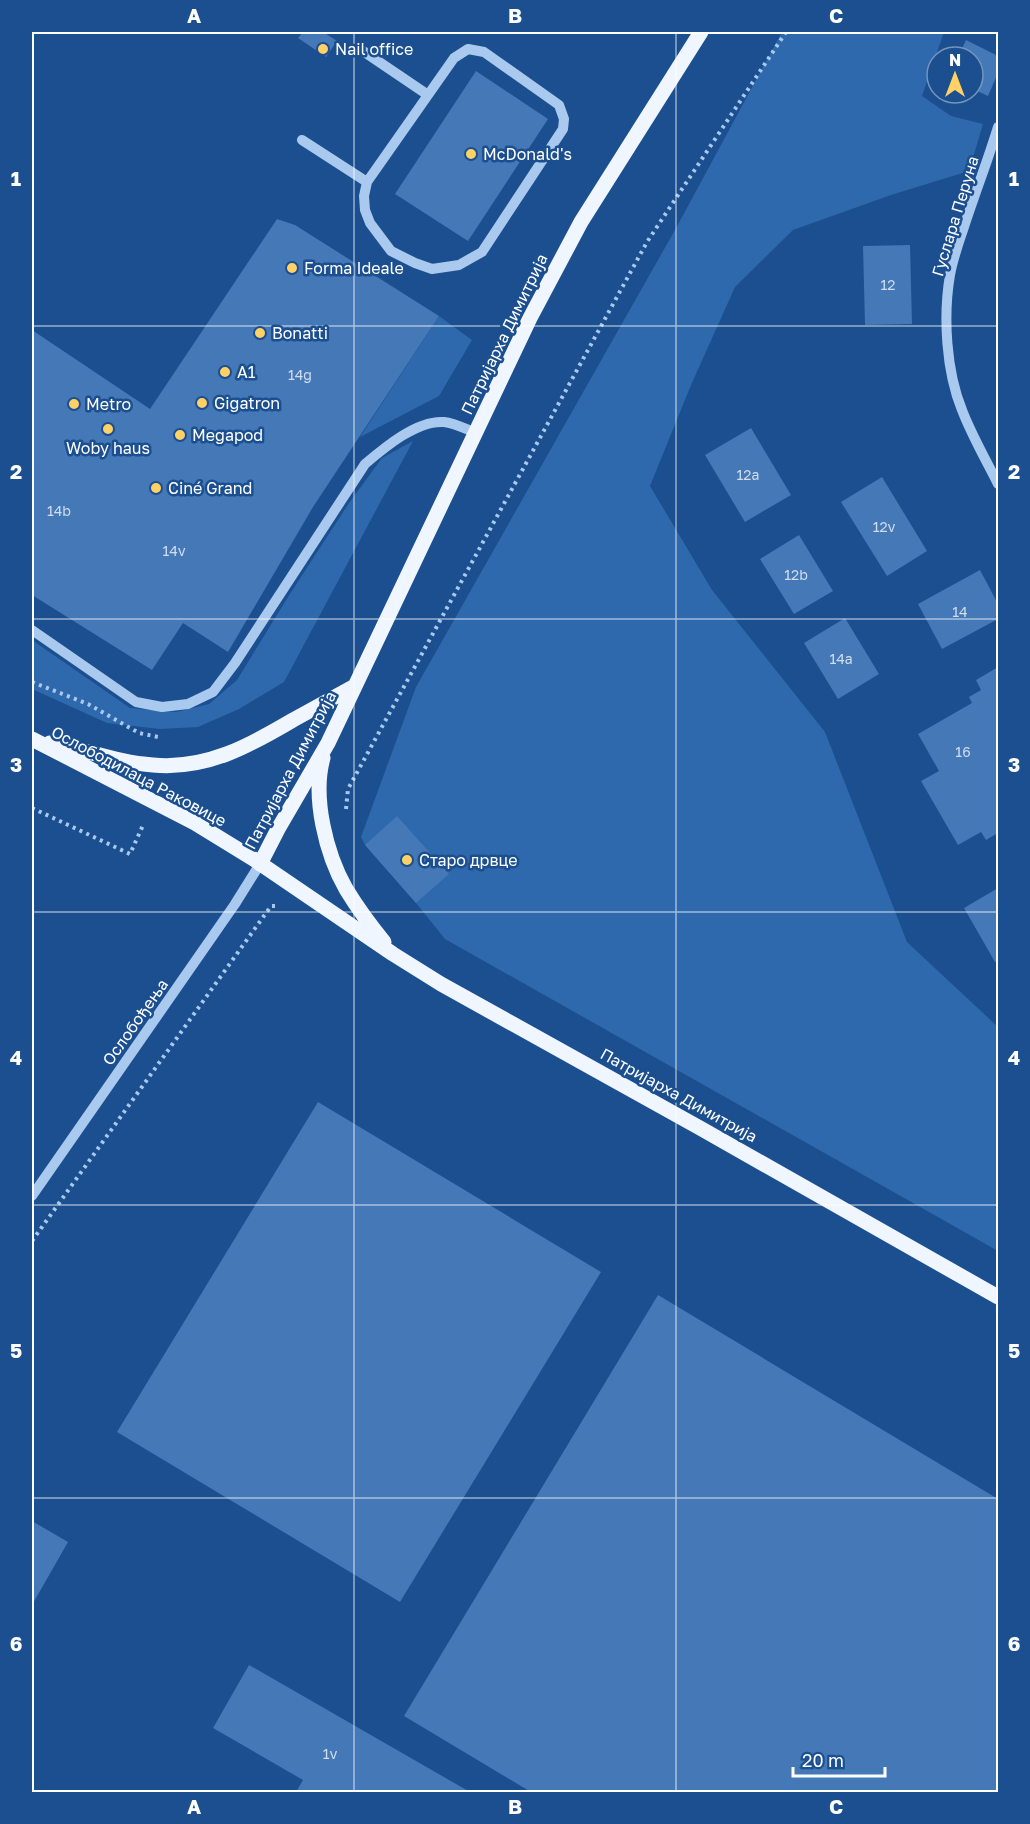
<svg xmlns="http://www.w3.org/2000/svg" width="1030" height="1824" font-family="'Golos Text',sans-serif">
<rect width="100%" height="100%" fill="#1b4f8f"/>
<path fill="#2e69ad" d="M782,32H944L922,96L951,116L983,124L969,171L891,195L793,230L735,287L691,385L650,486L712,590L825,732L907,942L998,1027V1251L445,939L416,903L365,845L361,837L416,687L675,230Z
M439,316L472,340L439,396L360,437Z
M413,441L284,682L239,709L198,727L160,729L107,723L32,689V640L130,708L176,712L209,704L237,680L288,597L349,503L382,458Z"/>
<path fill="#4478b7" d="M303,32H323L337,41L326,57L298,38Z
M966,40L998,56V73L988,96L973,89V57H958Z
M476,71L548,119L468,241L395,194Z
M277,219L295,225L439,316L313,507L228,652L183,623L152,670L32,595V330L150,409Z
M910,245L912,324L865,325L863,246Z
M751,428L791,495L745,522L705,455Z
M882,477L927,551L887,576L841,502Z
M799,535L833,591L794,614L760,559Z
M980,570L998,604V619L942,649L918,604Z
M845,618L879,674L838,699L804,643Z
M998,667V833L986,840L981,832L958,845L921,781L939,771L918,734L972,703L969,697L981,690L976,680Z
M397,816L449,874L416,903L365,845Z
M998,888V960L995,962L964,908Z
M318,1102L601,1272L400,1602L117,1432Z
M658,1295L998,1499V1792H531L404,1716Z
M32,1521L68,1542L32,1605Z
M249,1665L470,1792H296L303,1780L213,1728Z"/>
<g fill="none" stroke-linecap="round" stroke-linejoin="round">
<path stroke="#a9c9ee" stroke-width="4" stroke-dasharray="3 4.5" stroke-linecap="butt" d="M32,682L88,704L139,733L158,737
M32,808L130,854L144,823
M346,809L348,789L647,242L786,32
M32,1241L271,906H279"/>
<path stroke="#a9c9ee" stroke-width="10" d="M360,49L428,95
M468,49L484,52L559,105L564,119L563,129L482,252L459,265L432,269L415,263L391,251L370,223L365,210L364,196L367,182L454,58Z
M998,127C988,160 975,193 964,227C959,242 953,258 950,275C943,316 946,371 962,410C972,436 986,460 998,484
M302,140L367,182
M32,630L136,702L162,707L188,704L213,692L235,663L365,464C385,447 417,420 444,422C454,423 466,429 476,433
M32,1196L235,904L260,864"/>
<path stroke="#f0f6ff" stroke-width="15" d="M32,739L195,823L252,858L393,954L441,984L700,1128L998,1297
M50,743C84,749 118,763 153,765C206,770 249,746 293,720C313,709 333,698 353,687
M323,758C312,797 326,854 346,889C357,907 370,925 384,942
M260,864L278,829L328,743L530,318L581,222L701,32"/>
</g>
<path fill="none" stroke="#fff" stroke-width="1.5" stroke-opacity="0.55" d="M354,32V1792M676,32V1792M32,326H998M32,619H998M32,912H998M32,1205H998M32,1498H998"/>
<g fill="#ffd166" stroke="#1b4f8f" stroke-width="2">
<circle cx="323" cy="49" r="6"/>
<circle cx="471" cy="154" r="6"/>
<circle cx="292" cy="268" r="6"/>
<circle cx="260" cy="333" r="6"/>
<circle cx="225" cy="372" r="6"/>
<circle cx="202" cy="403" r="6"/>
<circle cx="74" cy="404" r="6"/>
<circle cx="108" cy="429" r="6"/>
<circle cx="180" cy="435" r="6"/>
<circle cx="156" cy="488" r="6"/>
<circle cx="407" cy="860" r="6"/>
</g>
<g text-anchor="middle" stroke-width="5" stroke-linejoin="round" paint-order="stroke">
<g font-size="14" fill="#d0dded">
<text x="888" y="290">12</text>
<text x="300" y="380">14g</text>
<text x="748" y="480">12a</text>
<text x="59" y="516">14b</text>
<text x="884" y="532">12v</text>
<text x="174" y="556">14v</text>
<text x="796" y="580">12b</text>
<text x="960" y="617">14</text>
<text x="841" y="664">14a</text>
<text x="963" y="757">16</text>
<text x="330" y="1759">1v</text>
</g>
<g font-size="16" fill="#fff" stroke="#1b4f8f" text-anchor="start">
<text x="335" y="55">Nail office</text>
<text x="483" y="160">McDonald's</text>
<text x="304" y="274">Forma Ideale</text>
<text x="272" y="339">Bonatti</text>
<text x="237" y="378">A1</text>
<text x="214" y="409">Gigatron</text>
<text x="86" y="410">Metro</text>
<text x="192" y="441">Megapod</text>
<text x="108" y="454" text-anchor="middle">Woby haus</text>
<text x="168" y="494">Ciné Grand</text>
<text x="419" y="866">Старо дрвце</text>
</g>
<g font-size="16" fill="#fff" stroke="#1b4f8f">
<text transform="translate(955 216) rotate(-73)" y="6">Гуслара Перуна</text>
<text transform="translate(504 334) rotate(-64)" y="6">Патријарха Димитрија</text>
<text transform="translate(290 770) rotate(-62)" y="6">Патријарха Димитрија</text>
<text transform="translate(139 776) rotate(28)" y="6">Ослободилаца Раковице</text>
<text transform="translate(135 1022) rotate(-55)" y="6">Ослобођења</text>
<text transform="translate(679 1095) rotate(29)" y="6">Патријарха Димитрија</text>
</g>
</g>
<rect width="1030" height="1824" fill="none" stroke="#1b4f8f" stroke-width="66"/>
<g transform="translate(955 75)"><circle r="28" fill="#1b4f8f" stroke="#7695bc" stroke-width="1.5"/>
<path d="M0-4.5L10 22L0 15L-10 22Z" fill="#ffd166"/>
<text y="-9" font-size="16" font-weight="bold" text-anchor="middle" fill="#ffffff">N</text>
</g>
<path d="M793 1767v9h92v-9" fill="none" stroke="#ffffff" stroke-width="3"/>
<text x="802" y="1767" font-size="18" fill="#ffffff" stroke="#1b4f8f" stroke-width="4.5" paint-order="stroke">20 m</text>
<rect x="33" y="33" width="964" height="1758" fill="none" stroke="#fff" stroke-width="2"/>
<g font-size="20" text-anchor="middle" font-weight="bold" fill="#fff">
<text x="194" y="23">A</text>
<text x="515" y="23">B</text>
<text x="836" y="23">C</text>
<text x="16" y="186">1</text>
<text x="1014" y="186">1</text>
<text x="16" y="479">2</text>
<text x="1014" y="479">2</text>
<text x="16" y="772">3</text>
<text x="1014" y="772">3</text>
<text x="16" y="1065">4</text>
<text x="1014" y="1065">4</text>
<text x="16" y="1358">5</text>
<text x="1014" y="1358">5</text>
<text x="16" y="1651">6</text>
<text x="1014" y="1651">6</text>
<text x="194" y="1814">A</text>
<text x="515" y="1814">B</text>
<text x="836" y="1814">C</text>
</g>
</svg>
